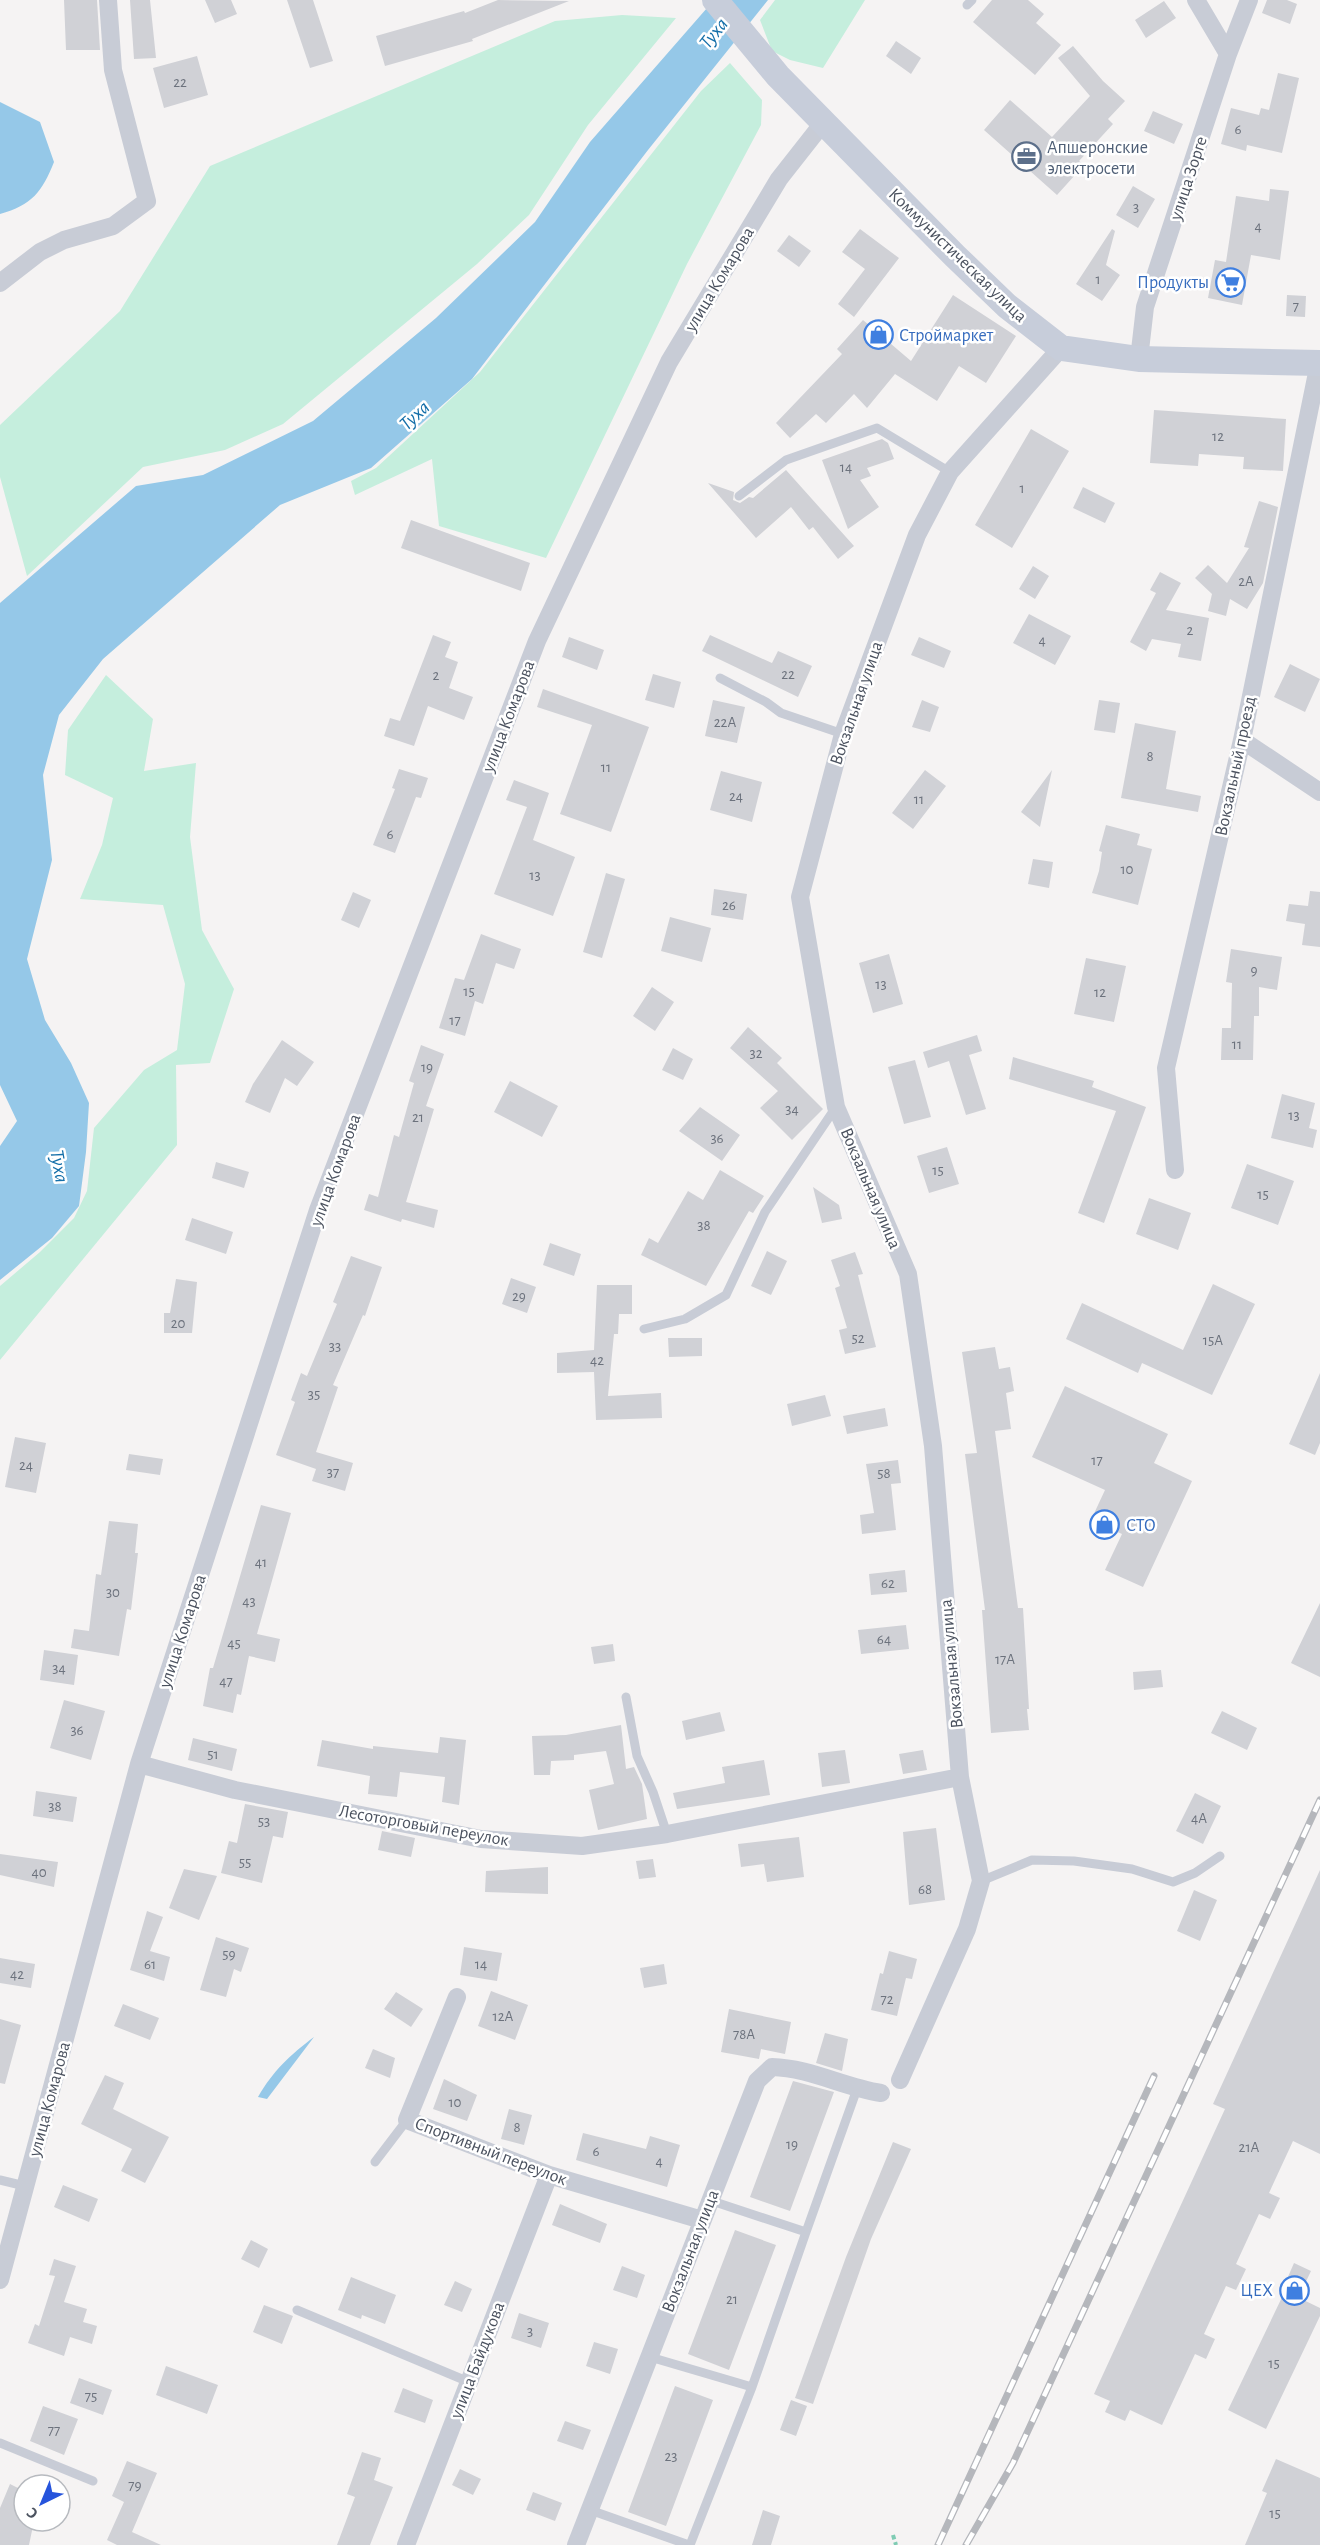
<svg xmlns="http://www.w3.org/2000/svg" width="1320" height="2545" font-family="'Alegreya Sans',sans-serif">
<rect width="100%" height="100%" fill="#f5f3f3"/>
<path fill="#c5eedd" d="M775,0H865L823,68L790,60L772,51L760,20Z
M622,15L676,18L588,125L529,215L477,264L283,424L225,450L143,467L27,576L0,477V425L120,311L210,166L555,21Z
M730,63L762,100L761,125L687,264L546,558L439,526L432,459L355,495L351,481L376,468L480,372L701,91Z
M106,675L153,719L144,771L196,763L190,837L202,930L234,989L210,1063L176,1065L177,1145L0,1360V1286L40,1252L74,1218L87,1191L94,1128L144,1070L177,1050L185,984L163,905L80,899L102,845L113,798L65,775L68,730Z"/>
<path fill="#95c8e8" d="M714,0H768L648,150L472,379L371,468L280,505L103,659L59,715L43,775L52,860L27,959L45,1020L71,1063L89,1103L86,1152L79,1206L52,1238L0,1280V1146L17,1121L0,1085V603L136,486L203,475L313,421L436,318L535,222L590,142Z
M0,102L40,122L54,162C42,192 32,205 0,214Z
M314,2037L267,2099L258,2097C273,2071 290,2055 314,2037Z"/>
<path fill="#d0d1d6" d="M64,0H97L100,50H66Z
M130,0H150L156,58L134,59Z
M205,0H231L237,14L215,23Z
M287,0H313L333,61L310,68Z
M498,0L569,1L472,39L473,41L385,66L376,36L464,11L465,13Z
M992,0H1028L1044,14L1036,23L1061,45L1035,75L973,22Z
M1267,0H1287L1297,4L1290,24L1262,13Z
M1164,1L1176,18L1146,38L1135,20Z
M896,41L921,58L911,74L886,56Z
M1073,46L1103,81L1125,101L1108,119L1113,124L1079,161L1084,165L1057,195L984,130L1010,100L1052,137L1090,96L1058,58Z
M197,56L208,95L164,108L153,68Z
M1278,73L1299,78L1282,153L1247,145L1246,151L1221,144L1231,108L1259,115L1261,108L1269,110Z
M1153,111L1183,124L1174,144L1144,131Z
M1133,186L1155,199L1138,228L1116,215Z
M1270,189L1289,191L1280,260L1251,255L1242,305L1208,298L1215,260L1226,262L1236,196L1269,201Z
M860,229L899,258L854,317L838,304L865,269L842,252Z
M1112,229L1115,231L1106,265L1120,275L1102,301L1076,284Z
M789,235L811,251L799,267L777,251Z
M953,295L1016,336L986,383L959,366L937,401L895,374L867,408L854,394L826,423L816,414L790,438L776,423L842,354L837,349L863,320L911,361Z
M1287,295L1306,296L1305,317L1286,316Z
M1154,410L1286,419L1283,471L1243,469L1244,457L1199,454L1198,466L1150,463Z
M1031,429L1069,451L1012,548L975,525Z
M882,439L888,443L894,459L867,468L871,476L860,480L879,507L848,529L822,460Z
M786,470L854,546L838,559L813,527L809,530L791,507L756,538L708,483L734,492L733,500L740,503L749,497L753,498Z
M1083,487L1115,503L1105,523L1073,508Z
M1259,501L1278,507L1263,583L1247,609L1230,599L1226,616L1208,611L1212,594L1195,578L1208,565L1227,583L1249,548L1244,547Z
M411,520L530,563L521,591L401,548Z
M1033,566L1049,576L1035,599L1019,589Z
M1160,572L1181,583L1166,610L1209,618L1201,661L1178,657L1181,644L1152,639L1146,651L1130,642L1156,593L1150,590Z
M1029,614L1071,636L1055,665L1013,643Z
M433,635L451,642L445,657L458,662L449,688L473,697L464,720L428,706L414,746L384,736L390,718L400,721Z
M710,635L772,663L778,651L812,666L798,697L702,651Z
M569,637L604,650L597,670L562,657Z
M919,637L951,651L944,668L911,655Z
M1290,664L1320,679L1305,712L1274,697Z
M653,674L681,682L674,708L645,700Z
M543,689L649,727L611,832L560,814L592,725L537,707Z
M713,700L745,707L737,743L705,736Z
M922,700L939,707L930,732L912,727Z
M1099,700L1120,703L1115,733L1094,730Z
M1135,723L1176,731L1166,789L1201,796L1198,812L1121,798Z
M399,769L428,778L421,798L416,797L395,853L373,845L395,789L392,788Z
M925,770L946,786L913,829L892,813Z
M1052,770L1040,827L1021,812Z
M721,771L762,782L752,822L710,810Z
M514,780L549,793L533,840L575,857L553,916L494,894L527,807L506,800Z
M1106,825L1140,834L1137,845L1152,849L1138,905L1092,893L1099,871L1102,852L1099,851Z
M1033,859L1053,862L1049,888L1028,884Z
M606,873L625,879L602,958L583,952Z
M714,889L747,894L743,920L711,915Z
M1310,891L1320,892V947L1302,945L1305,924L1286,921L1289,904L1308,906Z
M353,892L371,900L359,928L341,920Z
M670,917L711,928L702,962L661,951Z
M481,934L521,949L514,969L496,963L483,1004L475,1001L465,1036L439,1028L455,978L464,980Z
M1231,949L1282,957L1277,990L1259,987V1016H1254L1253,1060H1221L1222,1028H1231L1232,983L1226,982Z
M889,954L903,1004L873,1013L859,963Z
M1086,958L1126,966L1114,1022L1074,1014Z
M652,987L674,1002L655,1031L633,1016Z
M748,1027L782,1058L777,1063L823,1109L792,1140L760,1108L778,1091L730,1048Z
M977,1035L982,1051L969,1055L986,1109L966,1115L949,1061L928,1068L923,1052Z
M282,1040L314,1062L297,1086L285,1078L270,1113L245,1102L253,1084Z
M421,1045L444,1054L426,1106L434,1109L406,1202L438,1210L434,1228L402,1219L401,1222L364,1210L369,1194L378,1197L394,1135L399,1137L414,1083L409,1081Z
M673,1048L693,1059L683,1080L662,1070Z
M1013,1057L1094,1081L1092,1087L1146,1107L1104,1223L1078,1213L1116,1111L1009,1079Z
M915,1060L931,1117L904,1124L888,1067Z
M510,1081L558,1106L542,1137L494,1112Z
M1282,1094L1315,1103L1309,1128L1317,1130L1313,1148L1271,1138Z
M700,1107L740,1135L722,1161L679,1131Z
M947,1147L959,1184L929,1193L917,1156Z
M216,1162L249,1172L244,1188L212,1178Z
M1247,1164L1294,1181L1278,1225L1231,1208Z
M720,1170L764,1196L753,1213L749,1211L706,1286L641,1255L649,1238L658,1243L688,1191L703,1200Z
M813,1187L839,1205L842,1219L822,1223Z
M1149,1198L1191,1213L1178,1250L1136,1234Z
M192,1218L233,1232L226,1254L185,1240Z
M550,1243L581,1254L574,1276L543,1265Z
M767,1251L787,1261L771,1295L751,1286Z
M855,1252L863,1274L858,1275L876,1347L845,1354L839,1330L847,1328L835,1288L840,1286L831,1260Z
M351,1256L382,1267L365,1316L363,1315L333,1385L338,1387L316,1452L353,1463L345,1491L312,1481L316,1469L276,1455L295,1402L291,1400L301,1373L307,1376L337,1304L333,1302Z
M511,1278L536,1287L527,1313L502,1304Z
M176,1279L197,1282L192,1333H164V1313H170Z
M1213,1284L1255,1304L1212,1395L1142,1363L1138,1373L1066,1339L1082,1303L1183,1350Z
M597,1285H632V1314H619L618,1334H614L608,1396L661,1393L662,1418L596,1420L594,1372L557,1373V1353L594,1350Z
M668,1338H702V1356L669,1357Z
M995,1347L999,1369L1010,1367L1014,1391L1006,1393L1011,1429L995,1431L1018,1608H1023L1029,1709H1027L1029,1730L991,1733L982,1610H985L965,1454L977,1453L962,1352Z
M1320,1373V1443L1315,1455L1289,1444Z
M1065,1386L1168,1434L1154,1463L1192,1481L1143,1587L1105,1570L1122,1534L1091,1520L1105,1490L1032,1457Z
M825,1395L831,1416L792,1426L787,1404Z
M885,1408L888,1426L847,1434L843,1416Z
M15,1437L46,1443L36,1493L5,1487Z
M129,1454L163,1459L160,1475L126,1470Z
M898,1460L901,1483L891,1484L896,1530L862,1534L860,1515L874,1513L866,1464Z
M261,1505L291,1513L257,1634L280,1639L275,1662L249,1656L241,1695L237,1694L233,1713L203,1706L210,1668H213Z
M109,1521L138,1524L135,1553H138L131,1610L127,1609L119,1656L71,1648L74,1629L89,1631L96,1574L101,1575Z
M905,1570L907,1592L871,1595L869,1574Z
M1320,1603V1677L1291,1663Z
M906,1625L909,1649L861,1654L858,1630Z
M613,1644L615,1661L594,1664L591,1647Z
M44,1650L78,1655L74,1685L40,1680Z
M1161,1670L1163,1687L1134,1690L1133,1672Z
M64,1700L105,1711L91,1760L50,1748Z
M1222,1711L1257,1728L1247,1750L1211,1733Z
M720,1712L725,1731L686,1740L682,1721Z
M621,1725L626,1769L634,1767L642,1784L647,1819L598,1830L589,1790L614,1784L606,1751L574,1755V1760L551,1761L550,1775H534L532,1736L566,1735Z
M440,1737L466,1740L459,1805L442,1802L445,1777L400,1772L397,1797L368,1794L370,1776L317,1766L322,1740L373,1749V1746L438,1753Z
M193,1738L237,1749L232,1771L188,1760Z
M845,1750L850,1783L822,1787L818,1753Z
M923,1750L927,1770L903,1774L899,1754Z
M764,1760L770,1795L677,1809L673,1793L725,1783L722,1767Z
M36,1791L77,1797L73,1822L33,1816Z
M1195,1793L1221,1806L1203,1844L1176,1831Z
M245,1804L288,1812L283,1838L273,1836L262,1883L221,1873L229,1841L237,1843Z
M936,1828L945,1900L909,1905L903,1832Z
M382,1831L415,1838L411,1857L378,1850Z
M799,1837L804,1877L767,1882L764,1864L741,1867L738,1844Z
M0,1854L58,1862L54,1887L0,1875Z
M653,1859L656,1877L639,1879L636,1861Z
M548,1867V1894L485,1892L486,1871Z
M184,1869L217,1876L199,1920L169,1908Z
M1320,1870V2154L1293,2141L1269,2193L1280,2198L1270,2219L1259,2214L1236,2264L1246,2269L1236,2290L1226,2286L1204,2334L1215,2339L1206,2359L1195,2354L1162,2425L1130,2410L1125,2421L1105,2412L1110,2401L1094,2394L1225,2109L1213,2104Z
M1194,1890L1217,1900L1200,1941L1177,1931Z
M147,1911L163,1917L150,1951L170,1957L164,1981L130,1970Z
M216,1937L249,1948L241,1972L234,1969L226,1997L200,1990Z
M464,1947L502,1953L497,1981L460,1975Z
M889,1951L917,1959L912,1979L906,1978L897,2016L871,2010L880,1973L883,1974Z
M0,1958L35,1964L31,1988L0,1983Z
M664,1964L667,1984L644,1988L640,1968Z
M491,1991L528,2005L515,2040L478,2026Z
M396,1992L423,2009L411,2027L384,2009Z
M123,2004L159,2018L150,2040L114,2026Z
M729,2009L791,2022L785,2054L761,2049L759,2059L721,2052Z
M0,2019L21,2025L5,2084L0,2083Z
M825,2033L848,2039L842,2071L816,2063Z
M373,2049L395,2058L390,2078L365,2068Z
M105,2075L124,2083L113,2109L169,2137L145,2183L121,2171L132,2149L81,2124Z
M444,2079L477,2095L467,2121L433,2109Z
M793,2081L834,2092L790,2211L750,2197Z
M509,2109L532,2115L524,2145L501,2139Z
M583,2133L646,2149L650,2136L680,2145L667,2187L576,2160Z
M893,2142L911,2149L871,2239L813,2404L795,2398L846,2257Z
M63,2185L98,2199L89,2222L54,2207Z
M560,2204L607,2224L600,2243L552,2225Z
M735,2230L776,2245L729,2370L688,2354Z
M251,2240L268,2249L259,2268L241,2259Z
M54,2259L76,2266L64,2302L87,2309L83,2322L97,2326L92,2344L70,2337L64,2356L28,2343L35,2324L39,2326L55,2276L49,2275Z
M1294,2263L1311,2271L1300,2294L1284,2286Z
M622,2266L645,2275L637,2298L613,2290Z
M351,2277L396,2295L385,2324L362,2315L361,2319L338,2310Z
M455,2281L472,2289L462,2312L444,2305Z
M1285,2291L1320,2308V2316L1266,2429L1228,2410Z
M264,2305L293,2316L282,2344L253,2332Z
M519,2313L549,2323L541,2348L511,2338Z
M594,2342L618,2349L610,2374L586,2366Z
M166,2366L218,2385L207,2414L156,2395Z
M79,2378L112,2390L103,2415L70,2403Z
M675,2386L713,2400L666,2526L628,2512Z
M403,2388L433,2400L425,2423L394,2412Z
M791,2400L807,2406L796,2436L780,2430Z
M43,2406L78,2419L64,2455L30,2441Z
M565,2421L591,2430L583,2450L557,2441Z
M362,2452L381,2458L374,2480L393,2487L370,2545H337L355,2497L347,2494Z
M1276,2459L1320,2478V2545H1245L1267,2493L1262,2491Z
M127,2461L157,2473L132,2532L161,2545H117L107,2540L124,2502L112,2496Z
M460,2469L481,2479L473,2495L452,2485Z
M10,2484L24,2491V2521H34L29,2545H0V2508Z
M533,2492L562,2503L555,2521L526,2510Z
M763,2510L780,2516L771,2545H752Z"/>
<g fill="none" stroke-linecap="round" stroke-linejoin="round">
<path stroke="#7fcbb3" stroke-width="4" stroke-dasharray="4.5 3" stroke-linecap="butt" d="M893,2535L896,2545"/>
<path stroke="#c8ccd6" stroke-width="9" d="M967,5L972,0
M739,496L786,460L877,428L950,472
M720,678L766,702L781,713L843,734
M644,1329L685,1319L726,1295L765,1212L836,1107
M626,1697L637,1756L653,1792L667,1834
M981,1881L1032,1860L1074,1861L1132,1869L1173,1882L1195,1873L1220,1856
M375,2162L407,2120
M0,2180L25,2186
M709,2200L806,2232L857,2089
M297,2310L469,2382
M650,2357L752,2387
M0,2443L93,2481
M590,2510L689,2545
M690,2545L752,2387L806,2232"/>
<path stroke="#c8ccd6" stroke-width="18" d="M1196,0L1228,54
M0,283L40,252L64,240L113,226L147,201L113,70L108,0
M1139,359L1145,307L1228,54L1249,0
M1242,740L1320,792
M1175,1170L1166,1068L1242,740L1319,363
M139,1764L235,1790L481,1839L582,1846L667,1834L960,1777
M457,1997L407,2120L549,2175L702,2220
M900,2080L967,1929L981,1881L960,1777L933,1446L908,1274L836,1107L800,897L843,734L917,535L950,472L1061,348
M0,2280L139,1764L318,1210L537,641L669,362L779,179L823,123
M406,2545L549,2175
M576,2545L757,2081L772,2067C810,2068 843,2087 881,2093"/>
<path stroke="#c7cdda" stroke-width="26" d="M715,0L778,76L955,256L1007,306L1061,348L1139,359L1320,363"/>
<defs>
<path id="rail" d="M938,2545L1154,2076
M966,2545L1013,2463L1320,1800"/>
</defs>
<use href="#rail" stroke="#b5b7bc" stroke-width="7"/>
<use href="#rail" stroke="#fff" stroke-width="4.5" stroke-dasharray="14" stroke-linecap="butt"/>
</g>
<defs>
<symbol id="office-ring" viewBox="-11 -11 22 22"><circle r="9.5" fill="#fff" stroke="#5c6f8a" stroke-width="1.5"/><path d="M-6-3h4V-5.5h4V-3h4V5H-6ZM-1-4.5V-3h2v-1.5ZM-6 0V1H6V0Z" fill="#5c6f8a"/></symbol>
<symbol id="supermarket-ring" viewBox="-11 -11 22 22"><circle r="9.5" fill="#fff" stroke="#3f7fe0" stroke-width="1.5"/><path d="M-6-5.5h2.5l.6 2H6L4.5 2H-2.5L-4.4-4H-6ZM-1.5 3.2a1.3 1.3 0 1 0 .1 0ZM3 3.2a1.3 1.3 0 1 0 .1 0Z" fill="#3f7fe0"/></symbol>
<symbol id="shop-ring" viewBox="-11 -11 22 22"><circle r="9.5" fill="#fff" stroke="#3f7fe0" stroke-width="1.5"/><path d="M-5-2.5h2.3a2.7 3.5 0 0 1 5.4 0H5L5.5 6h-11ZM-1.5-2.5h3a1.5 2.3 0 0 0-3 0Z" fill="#3f7fe0"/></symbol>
</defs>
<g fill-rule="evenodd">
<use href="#office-ring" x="1010" y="140" width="33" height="33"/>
<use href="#supermarket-ring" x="1214" y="266" width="33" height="33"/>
<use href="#shop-ring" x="862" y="318" width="33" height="33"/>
<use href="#shop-ring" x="1088" y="1508" width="33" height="33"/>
<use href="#shop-ring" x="1278" y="2274" width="33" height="33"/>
</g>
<g text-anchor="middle" stroke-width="5" stroke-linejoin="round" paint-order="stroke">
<g font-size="15" fill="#6c727d">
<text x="180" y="87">22</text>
<text x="1238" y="134">6</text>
<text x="1136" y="212">3</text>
<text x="1258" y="231">4</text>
<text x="1098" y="284">1</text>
<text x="1296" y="311">7</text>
<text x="1218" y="441">12</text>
<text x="846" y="472">14</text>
<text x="1022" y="493">1</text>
<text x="1246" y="586">2А</text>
<text x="1190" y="635">2</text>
<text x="1042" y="645">4</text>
<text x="788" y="679">22</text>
<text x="436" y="680">2</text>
<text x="725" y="727">22А</text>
<text x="1150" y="761">8</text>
<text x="606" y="772">11</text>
<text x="736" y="801">24</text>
<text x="919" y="804">11</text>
<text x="390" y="839">6</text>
<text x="1127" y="874">10</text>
<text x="535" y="880">13</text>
<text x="729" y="910">26</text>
<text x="1254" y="975">9</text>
<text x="881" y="989">13</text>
<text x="469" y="996">15</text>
<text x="1100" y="997">12</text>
<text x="455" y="1025">17</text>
<text x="1237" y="1049">11</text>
<text x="756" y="1058">32</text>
<text x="427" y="1072">19</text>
<text x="792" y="1114">34</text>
<text x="1294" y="1120">13</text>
<text x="418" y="1122">21</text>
<text x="717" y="1143">36</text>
<text x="938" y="1175">15</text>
<text x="1263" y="1199">15</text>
<text x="704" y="1230">38</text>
<text x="519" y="1301">29</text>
<text x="178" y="1328">20</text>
<text x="858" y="1343">52</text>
<text x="1213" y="1345">15А</text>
<text x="335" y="1351">33</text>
<text x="597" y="1365">42</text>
<text x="314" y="1399">35</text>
<text x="1097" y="1465">17</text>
<text x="26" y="1470">24</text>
<text x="333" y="1477">37</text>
<text x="884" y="1478">58</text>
<text x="261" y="1567">41</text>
<text x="888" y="1588">62</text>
<text x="113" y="1597">30</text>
<text x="249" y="1606">43</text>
<text x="884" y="1644">64</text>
<text x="234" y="1648">45</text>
<text x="1005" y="1664">17А</text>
<text x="59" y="1673">34</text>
<text x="226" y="1686">47</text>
<text x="77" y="1735">36</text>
<text x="213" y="1759">51</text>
<text x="55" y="1811">38</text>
<text x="1199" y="1823">4А</text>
<text x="264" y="1826">53</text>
<text x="245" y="1867">55</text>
<text x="39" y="1877">40</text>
<text x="925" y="1894">68</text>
<text x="229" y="1959">59</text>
<text x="150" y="1969">61</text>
<text x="481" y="1969">14</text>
<text x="17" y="1979">42</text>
<text x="887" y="2004">72</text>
<text x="503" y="2021">12А</text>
<text x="744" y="2039">78А</text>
<text x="455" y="2107">10</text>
<text x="517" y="2132">8</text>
<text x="792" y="2149">19</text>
<text x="1249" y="2152">21А</text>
<text x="596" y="2156">6</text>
<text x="659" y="2166">4</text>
<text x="732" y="2304">21</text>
<text x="530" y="2336">3</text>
<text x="1274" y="2368">15</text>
<text x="91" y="2401">75</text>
<text x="54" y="2435">77</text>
<text x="671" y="2461">23</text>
<text x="135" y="2490">79</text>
<text x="1275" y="2518">15</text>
</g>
<g font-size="18" fill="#4e5e75" stroke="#fff" text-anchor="start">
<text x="1047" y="153">Апшеронские<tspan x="1047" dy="21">электросети</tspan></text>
</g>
<g font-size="18" fill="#4b525f" stroke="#fff">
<text transform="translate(1188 178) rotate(-72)" y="6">улица Зорге</text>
<text transform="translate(958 255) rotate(44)" y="6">Коммунистическая улица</text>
<text transform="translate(719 279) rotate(-59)" y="6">улица Комарова</text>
<text transform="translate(856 703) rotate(-71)" y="6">Вокзальная улица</text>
<text transform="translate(508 716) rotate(-69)" y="6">улица Комарова</text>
<text transform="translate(1235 766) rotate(-78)" y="6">Вокзальный проезд</text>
<text transform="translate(335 1170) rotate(-70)" y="6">улица Комарова</text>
<text transform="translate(871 1188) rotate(67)" y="6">Вокзальная улица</text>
<text transform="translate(182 1631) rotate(-72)" y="6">улица Комарова</text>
<text transform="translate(951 1664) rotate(-95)" y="6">Вокзальная улица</text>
<text transform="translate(424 1825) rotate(10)" y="6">Лесоторговый переулок</text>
<text transform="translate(49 2099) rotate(-75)" y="6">улица Комарова</text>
<text transform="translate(491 2151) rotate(21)" y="6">Спортивный переулок</text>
<text transform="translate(690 2251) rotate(-69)" y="6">Вокзальная улица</text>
<text transform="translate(477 2360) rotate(-69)" y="6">улица Байдукова</text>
</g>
<g font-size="18" fill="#366cbe" stroke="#fff" text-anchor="end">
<text x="1209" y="288">Продукты</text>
<text x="899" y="341" text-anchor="start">Строймаркет</text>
<text x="1126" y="1531" text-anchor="start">СТО</text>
<text x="1273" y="2296">ЦЕХ</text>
</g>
<g font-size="20" font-style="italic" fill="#156fa9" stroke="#fff">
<text transform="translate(713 33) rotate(-52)" y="7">Туха</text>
<text transform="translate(414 415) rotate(-43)" y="7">Туха</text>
<text transform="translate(60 1166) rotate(80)" y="7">Туха</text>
</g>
</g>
<g transform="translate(42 2503) rotate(223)"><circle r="28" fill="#ffffff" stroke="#b7babf" stroke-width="1.5"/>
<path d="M0-4.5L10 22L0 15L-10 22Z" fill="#2654dc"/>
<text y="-9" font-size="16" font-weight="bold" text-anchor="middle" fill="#4b525f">С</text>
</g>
</svg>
